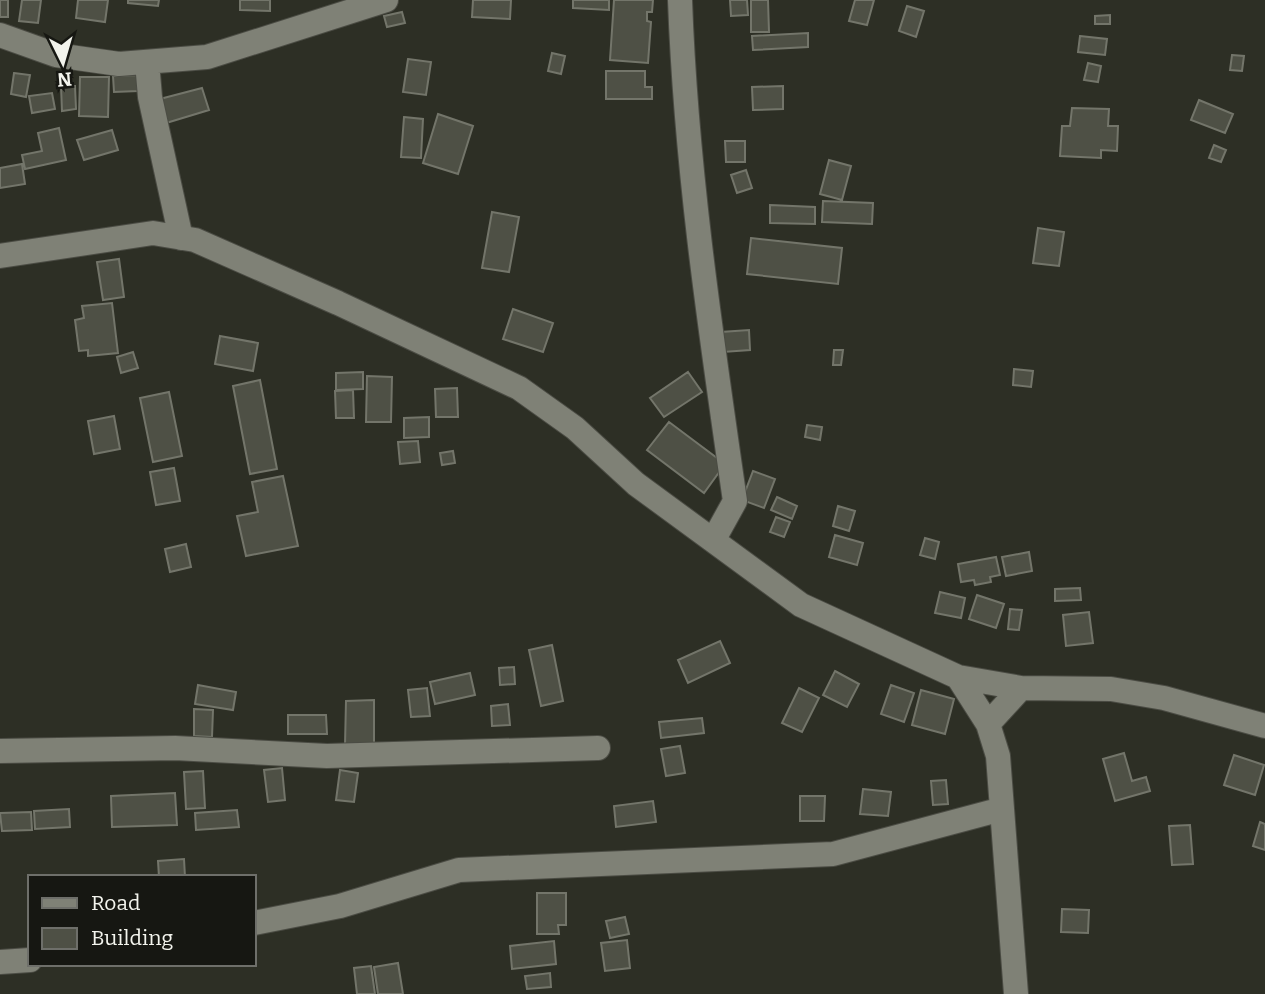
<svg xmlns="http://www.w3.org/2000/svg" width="1265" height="994" font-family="Bitter,serif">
<rect width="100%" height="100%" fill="#2d2f25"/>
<path fill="#4e5045" stroke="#73756a" stroke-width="2" d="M0,0H8V17H0Z
M22,0H41L38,23L19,21Z
M78,0H108L105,22L76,18Z
M128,0H159L158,6L128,3Z
M240,0H270V11L240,10Z
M473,0H511L510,19L472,17Z
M573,0H609V10L573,8Z
M614,0H653L652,12H647V21L651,22L648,63L610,60Z
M730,0H747L748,15L731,16Z
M751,0H768L769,32H751Z
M855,0H874L867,25L849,21Z
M907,6L924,11L916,37L899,31Z
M402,12L405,23L387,27L384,16Z
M1110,15V24H1095V16Z
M808,33V47L753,50L752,36Z
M1080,36L1107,39L1105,55L1078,52Z
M552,53L565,56L561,74L548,71Z
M1232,55L1244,56L1242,71L1230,70Z
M408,59L431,62L426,95L403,92Z
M1088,63L1101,66L1098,82L1084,80Z
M606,71H645V87H652V99H606Z
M14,73L30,75L26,97L11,94Z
M137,75L138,91L114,92L113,76Z
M80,77H109L108,117L79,116Z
M61,86H75L76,109L62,111Z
M783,86V109L753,110L752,87Z
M202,88L209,110L163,124L156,100Z
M52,93L55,109L32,113L29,96Z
M1199,100L1233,114L1225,133L1191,120Z
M1072,108L1109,109L1108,126H1118L1117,151L1101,150V158L1060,156L1062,126H1070Z
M438,114L473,126L458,174L423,163Z
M404,117L423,119L421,158L401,157Z
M59,128L66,160L25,169L22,155L42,151L38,133Z
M112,130L118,150L84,160L77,140Z
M725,141H745V162H726Z
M1214,145L1226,150L1221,162L1209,158Z
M829,160L851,166L842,200L820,194Z
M22,164L25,184L0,188V168Z
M746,170L752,188L737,193L731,175Z
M823,201L873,203L872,224L822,222Z
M770,205L815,207V224L770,223Z
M492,212L519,217L509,272L482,268Z
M1038,228L1064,232L1059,266L1033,263Z
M751,238L842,248L838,284L747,274Z
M119,259L124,297L103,300L97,262Z
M112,303L118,353L88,356V350L79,351L75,320L84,318L82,306Z
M513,309L553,323L543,352L503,339Z
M749,330L750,350L723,352L721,332Z
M220,336L258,343L253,371L215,364Z
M834,350H843L841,365H833Z
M133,352L138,368L121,373L117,357Z
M1014,369L1033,371L1031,387L1013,385Z
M363,372V389L336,390V373Z
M688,372L702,392L664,417L650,398Z
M367,376L392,377L391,422H366Z
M260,380L277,469L250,474L233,386Z
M457,388L458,417H436L435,389Z
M353,390L354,418H336L335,391Z
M169,392L182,456L153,462L140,398Z
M114,416L120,449L94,454L88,421Z
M429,417V437L404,438V418Z
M669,422L725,464L704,493L647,450Z
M807,425L822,427L820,440L805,437Z
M418,441L420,462L400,464L398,442Z
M453,451L455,463L442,465L440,453Z
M174,468L180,501L156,505L150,472Z
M753,471L775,479L764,508L742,500Z
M283,476L298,546L246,556L237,516L258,512L252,482Z
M777,497L797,506L792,519L771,510Z
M838,506L855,511L849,531L833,526Z
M776,517L790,522L784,537L770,532Z
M835,535L863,543L857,565L829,557Z
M925,538L939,542L935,559L920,555Z
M186,544L191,567L170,572L165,549Z
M1029,552L1032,571L1006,576L1002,557Z
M996,557L1000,575L990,577L991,582L975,585L974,580L961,582L958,564Z
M1080,588L1081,600L1055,601V589Z
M940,592L965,598L961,618L935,613Z
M977,595L1004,604L996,628L969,619Z
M1010,609L1022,610L1019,630L1008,629Z
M1089,612L1093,643L1066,646L1063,615Z
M720,641L730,663L688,683L678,660Z
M552,645L563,701L541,706L529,650Z
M514,667L515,684L500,685L499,668Z
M835,671L859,684L847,707L823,695Z
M470,673L475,695L435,704L430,682Z
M198,685L236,692L233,710L195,704Z
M891,685L914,693L904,722L881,714Z
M427,688L430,716L411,717L408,690Z
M799,688L819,698L802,732L782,723Z
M921,690L954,699L945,734L912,725Z
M374,700V745H345L346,701Z
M508,704L510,725L492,726L491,706Z
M194,709L213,710L212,737L194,736Z
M288,715H326L327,734H288Z
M702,718L704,733L661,738L659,722Z
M680,746L685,773L666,776L661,749Z
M1124,753L1132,781L1146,777L1150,791L1115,801L1103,759Z
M1234,755L1264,765L1255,795L1224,785Z
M282,768L285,800L268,802L264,770Z
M340,770L358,773L354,802L336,800Z
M203,771L205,808L186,809L184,772Z
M946,780L948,804L933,805L931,781Z
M863,789L891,792L888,816L860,814Z
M175,793L177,825L112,827L111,796Z
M800,796H825L824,821H800Z
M653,801L656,822L616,827L614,806Z
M69,809L70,827L35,829L34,811Z
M237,810L239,827L196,830L195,813Z
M31,812L32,830L2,831L0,813Z
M1260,822L1265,824V850L1253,846Z
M1190,825L1193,864L1172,865L1169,826Z
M184,859L185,877H159L158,861Z
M537,893H566V925H558L559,934H537Z
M1062,909L1089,910L1088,933L1061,932Z
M625,917L629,934L610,938L606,921Z
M627,940L630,968L605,971L601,943Z
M554,941L556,964L512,969L510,946Z
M398,963L403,994H378L374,967Z
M371,966L375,994H357L354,968Z
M550,973L551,987L527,989L525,976Z"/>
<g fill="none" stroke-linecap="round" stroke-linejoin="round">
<defs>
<path id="minor" d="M680,0C686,168 711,335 735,501L714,539
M0,35L56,55L119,64L207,57L386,0
M147,62L150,97L181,238
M0,256L153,233L195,240L338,303L519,388L575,428L636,484L801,605L958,677L988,724L1021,688L1111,689L1164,698L1265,726
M958,677L1021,688
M988,724L998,756L1016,994
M0,751L175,748L327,756L598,748
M254,923L340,906L459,870L833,854L1002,809
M0,962L30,960"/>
</defs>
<use href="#minor" stroke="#4b4c44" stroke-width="26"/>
<use href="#minor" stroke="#7f8176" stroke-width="24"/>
</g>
<rect x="28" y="875" width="228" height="91" fill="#161712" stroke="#6e6f6a" stroke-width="2"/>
<rect x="42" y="898" width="35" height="10" fill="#7f8176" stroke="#6e6f6a" stroke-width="2"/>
<text x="91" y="910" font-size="21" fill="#f3f4ed">Road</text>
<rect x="42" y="928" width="35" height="21" fill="#4e5045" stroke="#6e6f6a" stroke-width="2"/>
<text x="91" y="945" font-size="21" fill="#f3f4ed">Building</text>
<g transform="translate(63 63) rotate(175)" stroke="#161712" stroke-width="5" paint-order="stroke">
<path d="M0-5L12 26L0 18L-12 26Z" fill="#f3f4ed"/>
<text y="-10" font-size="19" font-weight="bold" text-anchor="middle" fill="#f3f4ed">N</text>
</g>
</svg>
